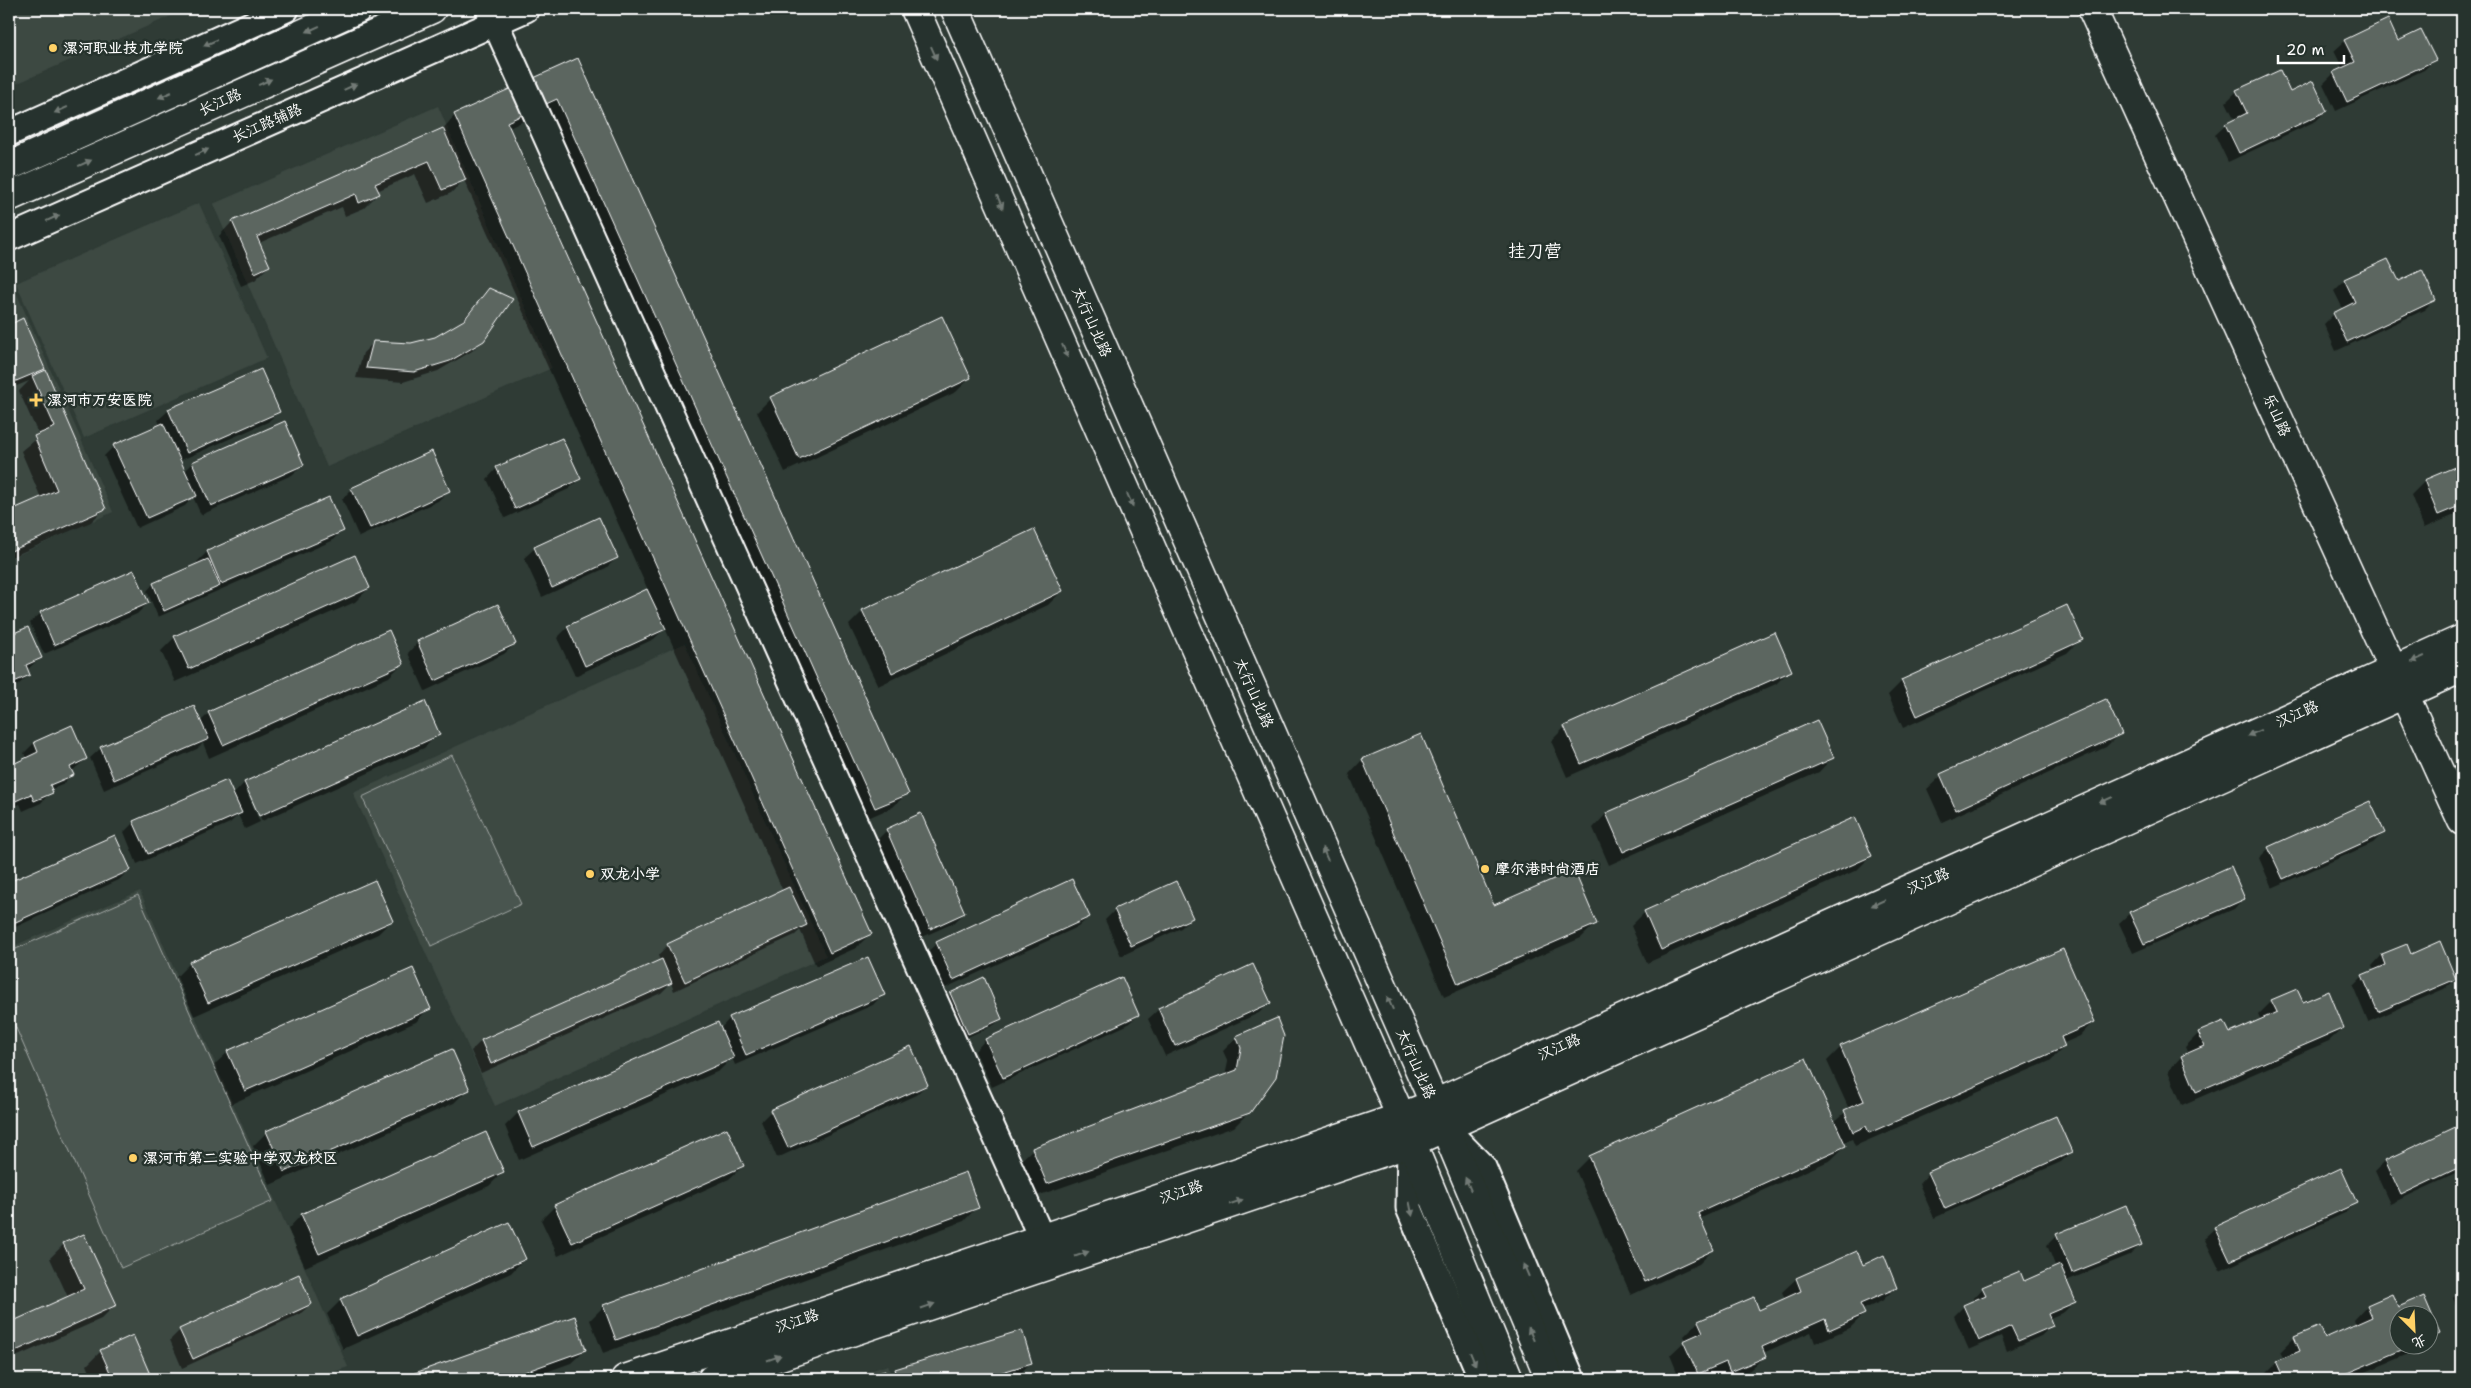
<svg xmlns="http://www.w3.org/2000/svg" width="2471" height="1388" font-family="'Shantell Sans','LXGW WenKai TC',sans-serif">
<rect width="100%" height="100%" fill="#2f3b35"/>
<filter id="ink" filterUnits="userSpaceOnUse"><feTurbulence type="fractalNoise" baseFrequency=".02" numOctaves="2"/><feDisplacementMap in="SourceGraphic" scale="10" xChannelSelector="R" yChannelSelector="G"/><feConvolveMatrix kernelMatrix="1 2 1 2 8 2 1 2 1" color-interpolation-filters="sRGB"/></filter>
<g filter="url(#ink)">
<path fill="#3c4842" d="M9,9H187L9,87Z
M438,106L552,368L327,467L213,204Z
M199,203L267,358L84,438L16,283Z
M13,285L113,512L9,559V287Z
M685,643L826,956L495,1106L353,793Z
M140,891L348,1367L315,1379H9V948Z
M888,1365L892,1379H846Z"/>
<path fill="#4a544f" stroke="#a4aaa7" d="M452,755L521,904L431,946L362,797Z
M138,895L273,1201L121,1268L9,1012V952Z"/>
<path fill="#0007" d="M2345,41L2398,42L2434,60L2424,70L2336,111L2323,84L2333,74L2343,69L2334,51Z
M578,60L907,793L893,807L861,821L543,112L509,128L870,934L856,948L816,966L800,930L795,935L674,991L671,983L661,993L481,1073L471,1051L481,1041L660,961L658,955L668,945L783,891L665,628L654,639L575,676L557,638L568,627L648,590L464,180L451,193L428,203L415,174L377,191L378,194L364,208L345,216L342,207L259,243L269,266L255,280L241,286L219,236L232,222L442,130L455,115Z
M2279,71L2290,93L2326,111L2316,121L2228,162L2215,135L2226,125L2235,120L2226,102L2237,91Z
M2345,280L2398,282L2434,300L2424,310L2336,351L2324,324L2334,314L2343,309L2334,291Z
M489,289L483,340L472,351L438,371L403,382L356,378L363,353L374,342L411,345L436,338L460,323Z
M22,320L43,368L37,374L105,508L91,522L9,558V513L41,498L21,451L39,436L19,391L29,381L9,389V326Z
M970,378L956,392L785,472L757,412L771,398Z
M169,410L278,412L268,422L179,461L184,472L193,463L303,465L292,475L201,515L193,497L185,506L137,528L104,456L114,446L160,425L158,420Z
M2462,466V512L2424,528L2411,495L2425,481Z
M497,468L579,479L569,489L505,518L487,479Z
M352,489L449,490L438,501L359,537L342,499Z
M342,530L332,541L158,617L147,591L153,584L198,565L197,562L207,552Z
M535,548L617,558L606,568L542,597L524,558Z
M369,588L355,602L175,682L161,651L175,637Z
M1062,591L1048,605L878,686L849,625L863,611Z
M148,603L137,614L44,654L30,623L41,613Z
M2066,606L2081,639L2067,653L1903,728L1888,695L1901,682Z
M27,629L40,658L27,670L29,675L18,685L9,689V637Z
M418,642L515,644L504,654L425,691L408,653Z
M403,663L389,677L209,758L203,743L197,749L104,790L90,758L101,748L200,722L209,713Z
M1790,670L1776,684L1567,777L1551,741L1565,727Z
M2105,700L2120,733L2106,747L1942,822L1927,789L1941,776Z
M424,703L438,734L424,748L262,821L247,788H245L260,822L245,829L238,815L230,823L137,864L124,832L134,822L233,795L244,783Z
M1816,721L1832,758L1819,772L1609,865L1593,828L1606,814Z
M71,727L86,759L71,772L72,774L62,785L50,790L51,792L41,803L23,811L20,804L9,809V767L27,759L24,753L34,743Z
M1420,735L1493,906L1595,924L1581,938L1444,997L1349,774L1362,760Z
M887,830L964,913L954,923L920,938L876,841Z
M2383,833L2373,843L2272,888L2259,858L2269,848Z
M114,837L129,870L119,880L9,930V884Z
M1871,856L1857,870L1647,963L1631,926L1645,912Z
M2244,898L2234,909L2133,953L2119,923L2130,913Z
M1115,910L1191,918L1181,928L1121,956L1105,920Z
M1089,917L1078,927L943,989L926,953L937,943Z
M392,920L378,934L194,1016L176,977L190,963Z
M2382,955H2410L2455,979L2444,989L2368,1022L2353,986L2363,976L2374,971L2372,966Z
M1121,978L1138,1015L1127,1025L992,1087L975,1051L985,1040Z
M883,994L873,1005L735,1065L732,1058L719,1071L519,1160L505,1126L518,1113L720,1029L730,1018Z
M951,994L1001,1019L994,1025L961,1040L944,1000Z
M2272,1001L2302,1004L2343,1028L2329,1041L2182,1105L2168,1071L2181,1057L2188,1054L2185,1047L2199,1033L2229,1034L2261,1021L2258,1015Z
M1269,1003L1259,1013L1165,1056L1148,1019L1159,1009Z
M429,1008L416,1022L231,1104L214,1065L228,1052Z
M1276,1020L1249,1112L1234,1127L1034,1197L1019,1162L1033,1149L1225,1076L1228,1062L1223,1051L1237,1037Z
M2093,1022L2080,1036L2062,1044L2064,1047L2050,1061L1855,1146L1852,1139L1843,1143L1845,1146L1831,1160L1699,1219L1713,1250L1699,1264L1631,1295L1576,1171L1590,1157L1834,1122L1849,1109L1827,1061L1841,1047Z
M927,1084L916,1095L777,1158L761,1121L771,1111Z
M468,1089L454,1103L270,1185L253,1146L267,1132Z
M2462,1125V1171L2390,1204L2375,1171L2385,1161Z
M2071,1152L2061,1162L1934,1218L1919,1184L1929,1173Z
M743,1166L729,1179L558,1256L541,1220L555,1206Z
M503,1172L489,1186L305,1267L288,1229L301,1215Z
M2355,1202L2345,1213L2220,1271L2204,1238L2215,1228Z
M977,1207L964,1221L603,1353L590,1320L604,1306Z
M2057,1235L2141,1244L2130,1255L2066,1281L2075,1301L2064,1312L2048,1319L2051,1326L2041,1336L2007,1351L2001,1336L1969,1350L1954,1316L1964,1306L1974,1302L1973,1299L1983,1288L2024,1282L2056,1268L2047,1245Z
M64,1244L115,1305L101,1319L9,1360V1324L68,1297L50,1258Z
M524,1259L511,1273L343,1349L327,1314L341,1300Z
M1862,1266L1896,1287L1882,1301L1862,1310L1864,1314L1850,1328L1815,1343L1811,1332L1763,1353L1764,1357L1750,1370L1730,1379H1714L1712,1375L1702,1379H1680L1670,1355L1686,1340L1684,1336L1698,1322L1753,1299L1758,1311L1785,1299L1782,1292L1796,1279Z
M2462,1289V1321L2453,1298Z
M2392,1296L2398,1309L2423,1298L2438,1333L2428,1343V1316H2398V1346L2425,1347L2349,1379H2264L2263,1376L2277,1362L2284,1359L2280,1352L2294,1338L2319,1328L2324,1339L2356,1326L2354,1320L2367,1306Z
M311,1304L300,1314L182,1368L170,1340L180,1330Z
M574,1318L585,1350L571,1363L527,1379H402Z
M1022,1331L1031,1362L1021,1373L1000,1379H887L895,1371Z
M132,1337L151,1379H93L87,1365L101,1351Z"/>
<path fill="#5b6661" stroke="#fff" d="M2388,19L2398,41L2421,30L2436,60L2347,102L2333,72L2355,62L2344,40Z
M578,58L909,794L875,808L557,99L507,122L872,934L830,953L454,114Z
M2280,70L2290,92L2313,81L2327,111L2239,153L2225,124L2247,113L2236,90Z
M443,128L466,180L442,190L429,161L375,184L380,194L359,203L356,194L257,237L270,266L255,273L232,221Z
M2388,259L2399,281L2422,270L2436,300L2347,342L2333,313L2355,302L2344,279Z
M489,288L513,299L484,341L450,361L414,372L366,368L373,341L411,343L435,337L464,320Z
M942,316L971,378L799,459L770,397Z
M23,318L45,369L9,384V325Z
M261,369L280,412L187,453L168,409Z
M46,370L106,509L11,551L9,545V511L57,490L34,436L55,427L32,376Z
M285,421L304,465L211,506L192,462Z
M163,423L197,496L147,518L113,445Z
M562,438L581,479L515,509L496,467Z
M432,451L450,491L370,528L351,488Z
M2462,464V505L2438,515L2424,480Z
M329,497L344,531L221,584L207,551Z
M599,517L618,558L552,588L534,547Z
M1034,529L1063,591L892,673L862,610Z
M355,555L370,588L189,669L174,636Z
M208,559L220,586L164,611L153,583Z
M134,570L149,603L54,645L40,612Z
M647,589L666,629L585,666L567,626Z
M498,604L516,644L435,681L417,641Z
M2067,605L2083,640L1917,716L1901,680Z
M28,627L42,658L26,665L30,675L14,682L11,674H9V635Z
M389,630L404,664L223,745L208,712Z
M1775,632L1792,671L1581,764L1564,726Z
M2106,699L2122,734L1956,810L1940,774Z
M425,701L440,735L259,816L244,782Z
M194,706L209,739L114,780L100,747Z
M1817,720L1834,758L1623,852L1606,813Z
M72,725L87,759L70,767L74,775L50,785L53,793L34,801L31,794L9,804V766L38,752L34,742Z
M1421,734L1494,905L1574,870L1597,924L1458,984L1362,759Z
M227,780L242,813L148,854L133,821Z
M2370,801L2385,833L2283,879L2268,847Z
M921,813L965,913L930,929L886,829Z
M1855,817L1872,856L1661,950L1644,911Z
M115,835L131,870L9,925V882Z
M2231,866L2245,899L2144,944L2129,912Z
M1072,879L1090,917L953,980L936,942Z
M375,880L393,921L208,1003L189,962Z
M1176,881L1193,918L1131,946L1114,909Z
M789,887L807,925L685,982L667,944Z
M2440,941L2456,979L2378,1012L2362,975L2386,965L2382,954L2407,944L2411,954Z
M2063,949L2095,1022L2061,1037L2065,1047L1869,1133L1866,1126L1853,1132L1844,1110L1864,1101L1840,1046Z
M868,957L885,995L746,1055L729,1017Z
M662,959L672,983L491,1064L481,1040Z
M1253,964L1271,1003L1175,1046L1158,1008Z
M413,968L431,1009L245,1091L227,1051Z
M984,977L1002,1019L968,1034L950,993Z
M1122,977L1139,1015L1003,1078L985,1039Z
M2297,989L2303,1002L2329,991L2344,1028L2196,1092L2181,1056L2204,1046L2198,1032L2224,1021L2230,1033L2277,1012L2271,1000Z
M1277,1018L1284,1036L1276,1077L1250,1113L1047,1184L1032,1148L1237,1070L1241,1048L1236,1036Z
M718,1022L734,1058L533,1147L518,1112Z
M911,1046L928,1085L788,1148L770,1110Z
M452,1049L470,1090L284,1172L266,1131Z
M1806,1058L1846,1146L1698,1213L1714,1250L1645,1282L1589,1156Z
M2056,1116L2072,1152L1945,1209L1928,1172Z
M2462,1124V1166L2401,1195L2385,1160Z
M727,1128L744,1166L572,1243L554,1205Z
M486,1132L504,1172L319,1254L301,1214Z
M2341,1168L2357,1203L2230,1261L2214,1227Z
M966,1172L979,1208L616,1340L603,1305Z
M2126,1205L2142,1245L2072,1273L2056,1234Z
M509,1222L526,1259L357,1336L340,1299Z
M84,1234L117,1305L9,1354V1323L84,1289L63,1243Z
M1857,1251L1863,1265L1884,1255L1897,1288L1860,1304L1865,1314L1829,1330L1825,1319L1762,1347L1766,1357L1730,1372L1726,1362L1698,1374L1683,1341L1703,1332L1698,1321L1754,1297L1759,1310L1801,1291L1796,1278Z
M2060,1265L2076,1302L2048,1314L2053,1326L2018,1341L2011,1326L1979,1341L1963,1305L1986,1295L1982,1287L2020,1271L2024,1281Z
M299,1274L312,1304L193,1359L179,1329Z
M2392,1294L2398,1307L2424,1296L2440,1333L2428,1338V1316H2398V1346H2411L2333,1379H2284L2276,1361L2300,1351L2294,1337L2320,1326L2325,1338L2372,1317L2367,1305Z
M575,1316L586,1350L505,1379H398Z
M1022,1330L1032,1363L980,1379H898L895,1369Z
M133,1335L152,1379H113L100,1350Z
M885,1371L888,1379H858Z"/>
<g fill="none" stroke-linecap="round" stroke-linejoin="round">
<defs>
<path id="street" d="M489,9L1042,1239
M9,133L286,9
M9,238L526,9
M1448,1131L1483,1167L1572,1379
M1410,1143L1409,1208L1482,1379"/>
<path id="secondary" d="M915,9L1401,1117L1509,1379
M955,9L1445,1128L1550,1379
M2092,9L2462,821
M9,166L357,9
M9,197L432,9
M625,1379L1401,1117L1434,1104L2462,639
M712,1379L1410,1143L2462,668"/>
</defs>
<use href="#street" stroke="#fff" stroke-width="29"/>
<use href="#secondary" stroke="#fff" stroke-width="31"/>
<use href="#street" stroke="#26332d" stroke-width="25"/>
<use href="#secondary" stroke="#26332d" stroke-width="28"/>
</g>
<defs><path id="oneway-solid" d="M-6-.8H1V-3.2L6.5 0L1 3.2V.8H-6Z" transform="scale(1.25)"/></defs>
<g fill="#727a76">
<use href="#oneway-solid" transform="translate(313 29) rotate(156)"/>
<use href="#oneway-solid" transform="translate(210 43) rotate(156)"/>
<use href="#oneway-solid" transform="translate(934 53) rotate(66)"/>
<use href="#oneway-solid" transform="translate(265 82) rotate(-24)"/>
<use href="#oneway-solid" transform="translate(350 87) rotate(-24)"/>
<use href="#oneway-solid" transform="translate(165 95) rotate(156)"/>
<use href="#oneway-solid" transform="translate(61 110) rotate(156)"/>
<use href="#oneway-solid" transform="translate(202 152) rotate(-24)"/>
<use href="#oneway-solid" transform="translate(85 163) rotate(-24)"/>
<use href="#oneway-solid" transform="translate(1000 202) rotate(66)"/>
<use href="#oneway-solid" transform="translate(53 218) rotate(-24)"/>
<use href="#oneway-solid" transform="translate(1065 351) rotate(66)"/>
<use href="#oneway-solid" transform="translate(1130 500) rotate(66)"/>
<use href="#oneway-solid" transform="translate(2418 659) rotate(156)"/>
<use href="#oneway-solid" transform="translate(2254 733) rotate(156)"/>
<use href="#oneway-solid" transform="translate(2106 800) rotate(156)"/>
<use href="#oneway-solid" transform="translate(1325 854) rotate(-114)"/>
<use href="#oneway-solid" transform="translate(1878 903) rotate(156)"/>
<use href="#oneway-solid" transform="translate(1390 1003) rotate(-114)"/>
<use href="#oneway-solid" transform="translate(1468 1184) rotate(-113)"/>
<use href="#oneway-solid" transform="translate(1236 1202) rotate(-19)"/>
<use href="#oneway-solid" transform="translate(1411 1209) rotate(78)"/>
<use href="#oneway-solid" transform="translate(1082 1254) rotate(-19)"/>
<use href="#oneway-solid" transform="translate(1526 1270) rotate(-113)"/>
<use href="#oneway-solid" transform="translate(928 1306) rotate(-19)"/>
<use href="#oneway-solid" transform="translate(1531 1334) rotate(-113)"/>
<use href="#oneway-solid" transform="translate(774 1358) rotate(-19)"/>
<use href="#oneway-solid" transform="translate(1473 1359) rotate(67)"/>
</g>
</g>
<g fill="#ffd166" stroke="#26332d" stroke-width="2">
<circle cx="53" cy="48" r="5"/>
<path d="M33.5 392.5h5v5h5v5h-5v5h-5v-5h-5v-5h5z"/>
<circle cx="1485" cy="869" r="5"/>
<circle cx="590" cy="874" r="5"/>
<circle cx="133" cy="1158" r="5"/>
</g>
<g text-anchor="middle" stroke-width="5" stroke-linejoin="round" paint-order="stroke">
<g font-size="15" font-weight="bold" fill="#fff" stroke="#26332d" text-anchor="start">
<text x="63" y="53">漯河职业技术学院</text>
<text x="47" y="405">漯河市万安医院</text>
<text x="1495" y="874">摩尔港时尚酒店</text>
<text x="600" y="879">双龙小学</text>
<text x="143" y="1163">漯河市第二实验中学双龙校区</text>
</g>
<g font-size="15" fill="#fff" stroke="#26332d">
<text transform="translate(220 102) rotate(-24)" y="5">长江路</text>
<text transform="translate(267 123) rotate(-24)" y="5">长江路辅路</text>
<text transform="translate(1092 322) rotate(66)" y="5">太行山北路</text>
<text transform="translate(2277 415) rotate(66)" y="5">乐山路</text>
<text transform="translate(1254 693) rotate(66)" y="5">太行山北路</text>
<text transform="translate(2297 714) rotate(-24)" y="5">汉江路</text>
<text transform="translate(1928 881) rotate(-24)" y="5">汉江路</text>
<text transform="translate(1559 1047) rotate(-24)" y="5">汉江路</text>
<text transform="translate(1416 1064) rotate(66)" y="5">太行山北路</text>
<text transform="translate(1181 1192) rotate(-19)" y="5">汉江路</text>
<text transform="translate(797 1321) rotate(-19)" y="5">汉江路</text>
</g>
<g font-size="18" fill="#fff" stroke="#26332d">
<text x="1535" y="257">挂刀营</text>
</g>
</g>
<rect width="2471" height="1388" fill="none" stroke="#26332d" stroke-width="30"/>
<rect x="15" y="15" width="2441" height="1358" fill="none" stroke="#fff" stroke-width="2" filter="url(#ink)"/>
<g transform="translate(2414 1330) rotate(156)"><circle r="24" fill="#26332d" stroke="#7d8581"/>
<path d="M0-4L9 19L0 12L-9 19Z" fill="#ffd166"/>
<text y="-8" font-size="14" font-weight="bold" text-anchor="middle" fill="#ffffff">北</text>
</g>
<path d="M2278 55v8h66v-8" fill="none" stroke="#ffffff" stroke-width="2.5"/>
<text x="2286" y="55" font-size="15" fill="#ffffff" stroke="#26332d" stroke-width="4" paint-order="stroke">20 m</text>
</svg>
